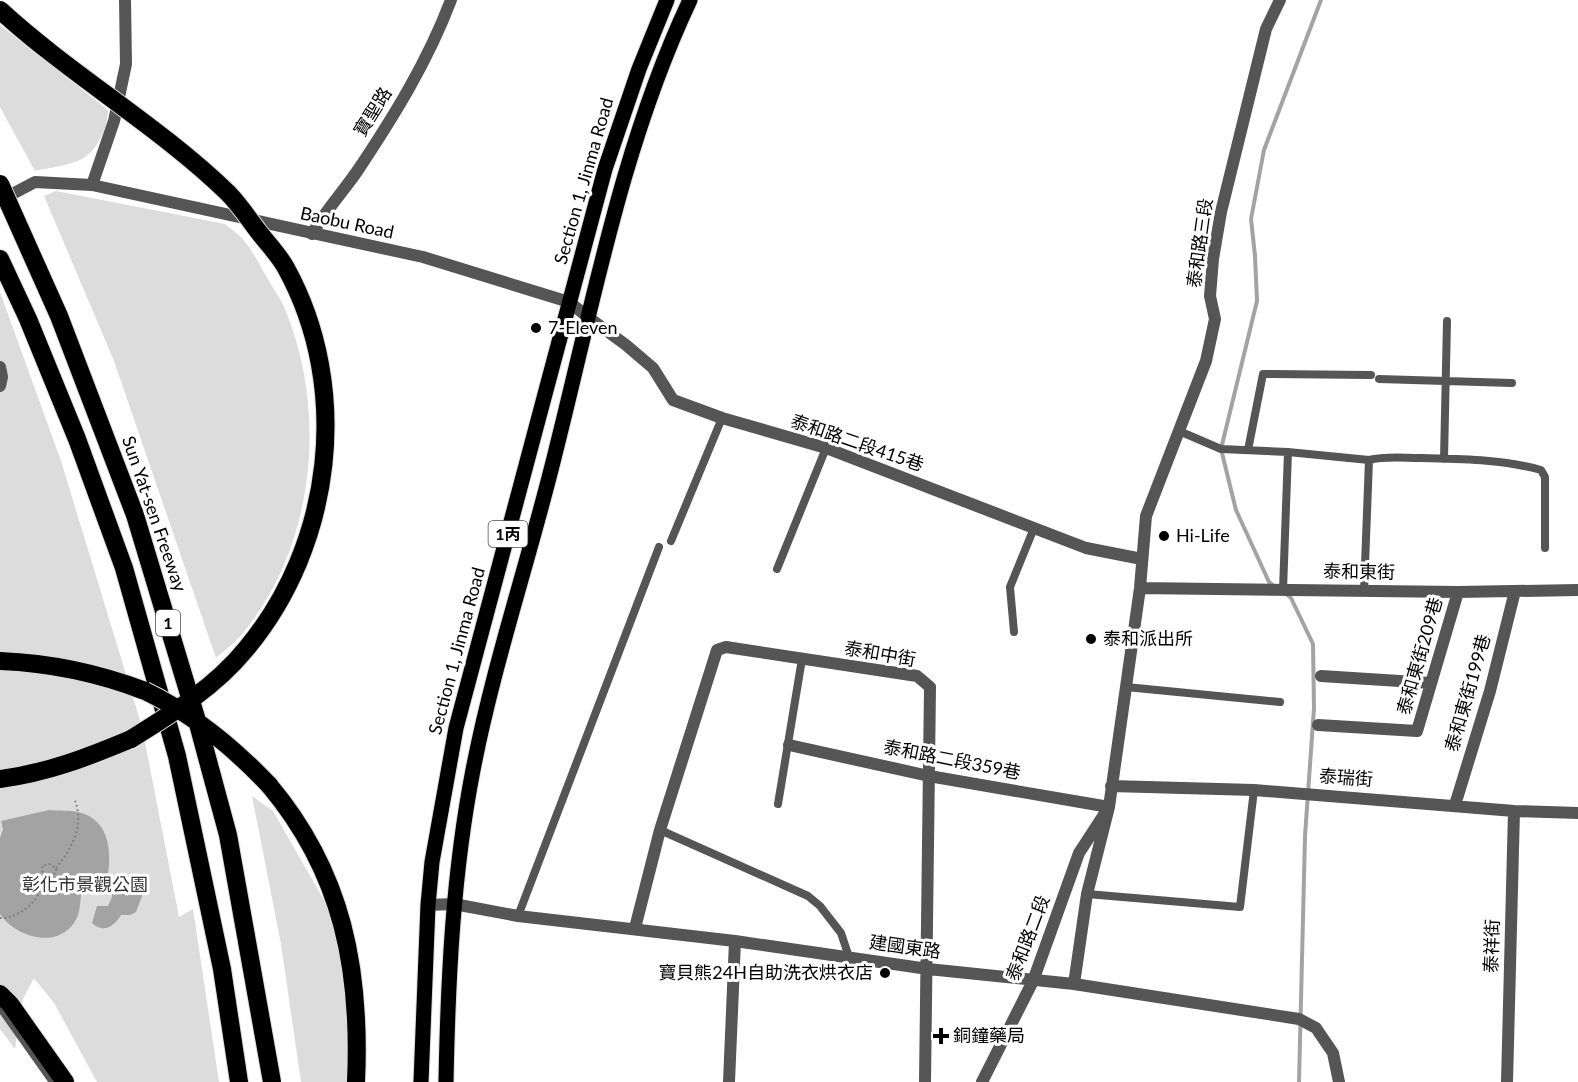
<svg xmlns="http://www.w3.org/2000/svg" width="1578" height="1082" font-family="Lato,'Noto Sans TC',sans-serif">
<rect width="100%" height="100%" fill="#fff"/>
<path fill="#dcdcdc" d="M0,25L108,110C108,127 98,150 82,159C71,165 48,168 35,171L0,107Z
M56,191L225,224C232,230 240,235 245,242C255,254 261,268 269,281C274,290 281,299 285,309C328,413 315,545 243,633C236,642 225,650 216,658L114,361L44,196Z
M0,292L61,461L142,727L179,917L193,909L219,1082H97L54,1003L34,978L23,999L15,1049L0,1029Z
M252,796L273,811L333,916L349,1010L348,1082H301L281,944Z"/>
<path fill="#a3a3a3" d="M49,810C59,811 69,810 78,812C113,820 112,858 106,886L81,895C80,904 80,915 74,923C55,950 15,936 0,914V838L3,829L1,821Z
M128,882L138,889L142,896L136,912L130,915H121C114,926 104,934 92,923L97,906H108L112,897V888L119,883Z"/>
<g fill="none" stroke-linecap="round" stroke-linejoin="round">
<path stroke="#a3a3a3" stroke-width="4" d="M1274,586L1269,582L1236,510L1221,449L1257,301L1255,256L1251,219L1264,150L1321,0
M1285,593L1291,598L1313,644L1314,708L1305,836L1299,1082"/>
<defs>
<path id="primary" d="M421,1082L428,905L432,862L456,728L605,169L639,69L667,0
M446,1082C448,977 453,873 473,770C494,662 530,557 556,450C594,299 623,142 690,0"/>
<path id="motorway" d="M0,259L28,319L77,439L124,568L177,756L222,969L239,1082
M0,661C51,663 98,673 145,691
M0,779C47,773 88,757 131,739
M269,785C343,873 361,970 356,1082
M0,994L10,1004L65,1082"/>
</defs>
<use href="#primary" stroke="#dbdbdb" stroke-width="17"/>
<use href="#motorway" stroke="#dbdbdb" stroke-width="20"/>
<path stroke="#777" stroke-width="2" stroke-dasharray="1.5 3" stroke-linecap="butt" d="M49,864L56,868V872L50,879L43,874L42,866Z
M56,868C73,847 85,824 74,798
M0,918C22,918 42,898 45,877"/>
<path stroke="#555" stroke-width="8" d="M1379,379L1512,383
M1179,431L1221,449L1288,452L1369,460C1385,456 1403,458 1420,458C1460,459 1502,459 1541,470L1545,477V548
M1248,450L1263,374L1371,375
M1444,459L1447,321
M671,541L722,418
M777,569L826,448
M1283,590L1288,452
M1364,591L1369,460
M1014,632L1010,587L1034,528
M1126,687L1280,702
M778,804L802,659
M660,830L808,896L820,906L841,933L849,957
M1087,894L1240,907L1254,790
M518,916L659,547
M0,1007L53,1082"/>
<path stroke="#555" stroke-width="12" d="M92,185L114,121L126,64L125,0
M312,234C325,211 343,192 358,170C394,116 428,61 451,0
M588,317L626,345L653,368L673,400L722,418L826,448L1086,548L1142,559
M1140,588L1458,592L1578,590
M1321,676L1431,683
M1318,725L1417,731L1458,592
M789,745L929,776L1109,807L1079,853L1033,981L982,1082
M1111,786L1254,790L1514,811L1578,813
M1455,805L1490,691L1515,591
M428,905L454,904L518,916L735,941L928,969L1074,984L1299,1019L1316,1028L1333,1053L1339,1082
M635,928L660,830L717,650L726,647L917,676L930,687L925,1082
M1074,984L1087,894L1109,807L1140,588L1146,516L1206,361L1215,319L1210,296L1213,259L1221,212L1266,29L1280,0
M729,1082L735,941
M1507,1082L1514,811"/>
<path stroke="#555" stroke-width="12" d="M1,200L35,182L92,185L423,257L569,302L588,317
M0,367L2,377L0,386"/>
<use href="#primary" stroke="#000" stroke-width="15"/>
<use href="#motorway" stroke="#000" stroke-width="18"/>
<defs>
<path id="motorway-bridge" d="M0,10C72,76 159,126 228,193C239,204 248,218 258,231C267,243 279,255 286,268C352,388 333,545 246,649C215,687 173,713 131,739
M0,184L59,316L135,515L198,724L228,835L272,1082
M145,691C193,714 233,747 269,785"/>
</defs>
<use href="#motorway-bridge" stroke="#dbdbdb" stroke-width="20" stroke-linecap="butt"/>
<use href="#motorway-bridge" stroke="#000" stroke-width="18"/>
</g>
<g fill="#000" stroke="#fff" stroke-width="2">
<circle cx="536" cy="328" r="6"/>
<circle cx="1164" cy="536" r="6"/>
<circle cx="1091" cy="639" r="6"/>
<circle cx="885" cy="973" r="6"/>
<path d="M938 1027h6v6h6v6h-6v6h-6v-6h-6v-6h6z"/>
</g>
<g text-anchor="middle" stroke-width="6" stroke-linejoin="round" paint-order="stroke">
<g fill="#fff" stroke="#4c4c4c" stroke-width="1.5">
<rect x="488.5" y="521" width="39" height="26" rx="4.5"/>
<rect x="156" y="610" width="24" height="26" rx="4.5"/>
</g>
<g font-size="16" font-weight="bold" fill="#000">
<text x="508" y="540">1丙</text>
<text x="168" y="629">1</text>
</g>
<g font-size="18" fill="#000" stroke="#fff">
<text transform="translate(373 112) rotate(-58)" y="6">寶聖路</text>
<text transform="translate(584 181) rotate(-74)" y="6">Section 1, Jinma Road</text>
<text transform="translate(347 223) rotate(12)" y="6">Baobu Road</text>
<text transform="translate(1200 243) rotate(-82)" y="6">泰和路三段</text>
<text transform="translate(857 443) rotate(19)" y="6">泰和路二段415巷</text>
<text transform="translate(154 514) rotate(71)" y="6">Sun Yat-sen Freeway</text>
<text transform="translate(1359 572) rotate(1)" y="6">泰和東街</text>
<text transform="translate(457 651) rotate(-75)" y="6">Section 1, Jinma Road</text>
<text transform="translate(880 654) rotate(10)" y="6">泰和中街</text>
<text transform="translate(1420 656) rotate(-74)" y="6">泰和東街209巷</text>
<text transform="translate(1468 693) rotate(-74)" y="6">泰和東街199巷</text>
<text transform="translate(952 760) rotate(11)" y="6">泰和路二段359巷</text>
<text transform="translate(1346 778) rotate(4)" y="6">泰瑞街</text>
<text transform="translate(1028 938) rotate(-69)" y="6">泰和路二段</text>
<text transform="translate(1492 946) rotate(-88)" y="6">泰祥街</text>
<text transform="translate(905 947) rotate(8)" y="6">建國東路</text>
</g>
<g font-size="18" fill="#000" stroke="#fff" text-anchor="start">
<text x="548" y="334">7-Eleven</text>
<text x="1176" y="542">Hi-Life</text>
<text x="1103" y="645">泰和派出所</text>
<text x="873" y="979" text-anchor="end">寶貝熊24H自助洗衣烘衣店</text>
<text x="953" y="1042">銅鐘藥局</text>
</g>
<g font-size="18" fill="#333" stroke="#fff">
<text x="85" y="891">彰化市景觀公園</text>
</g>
</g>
</svg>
